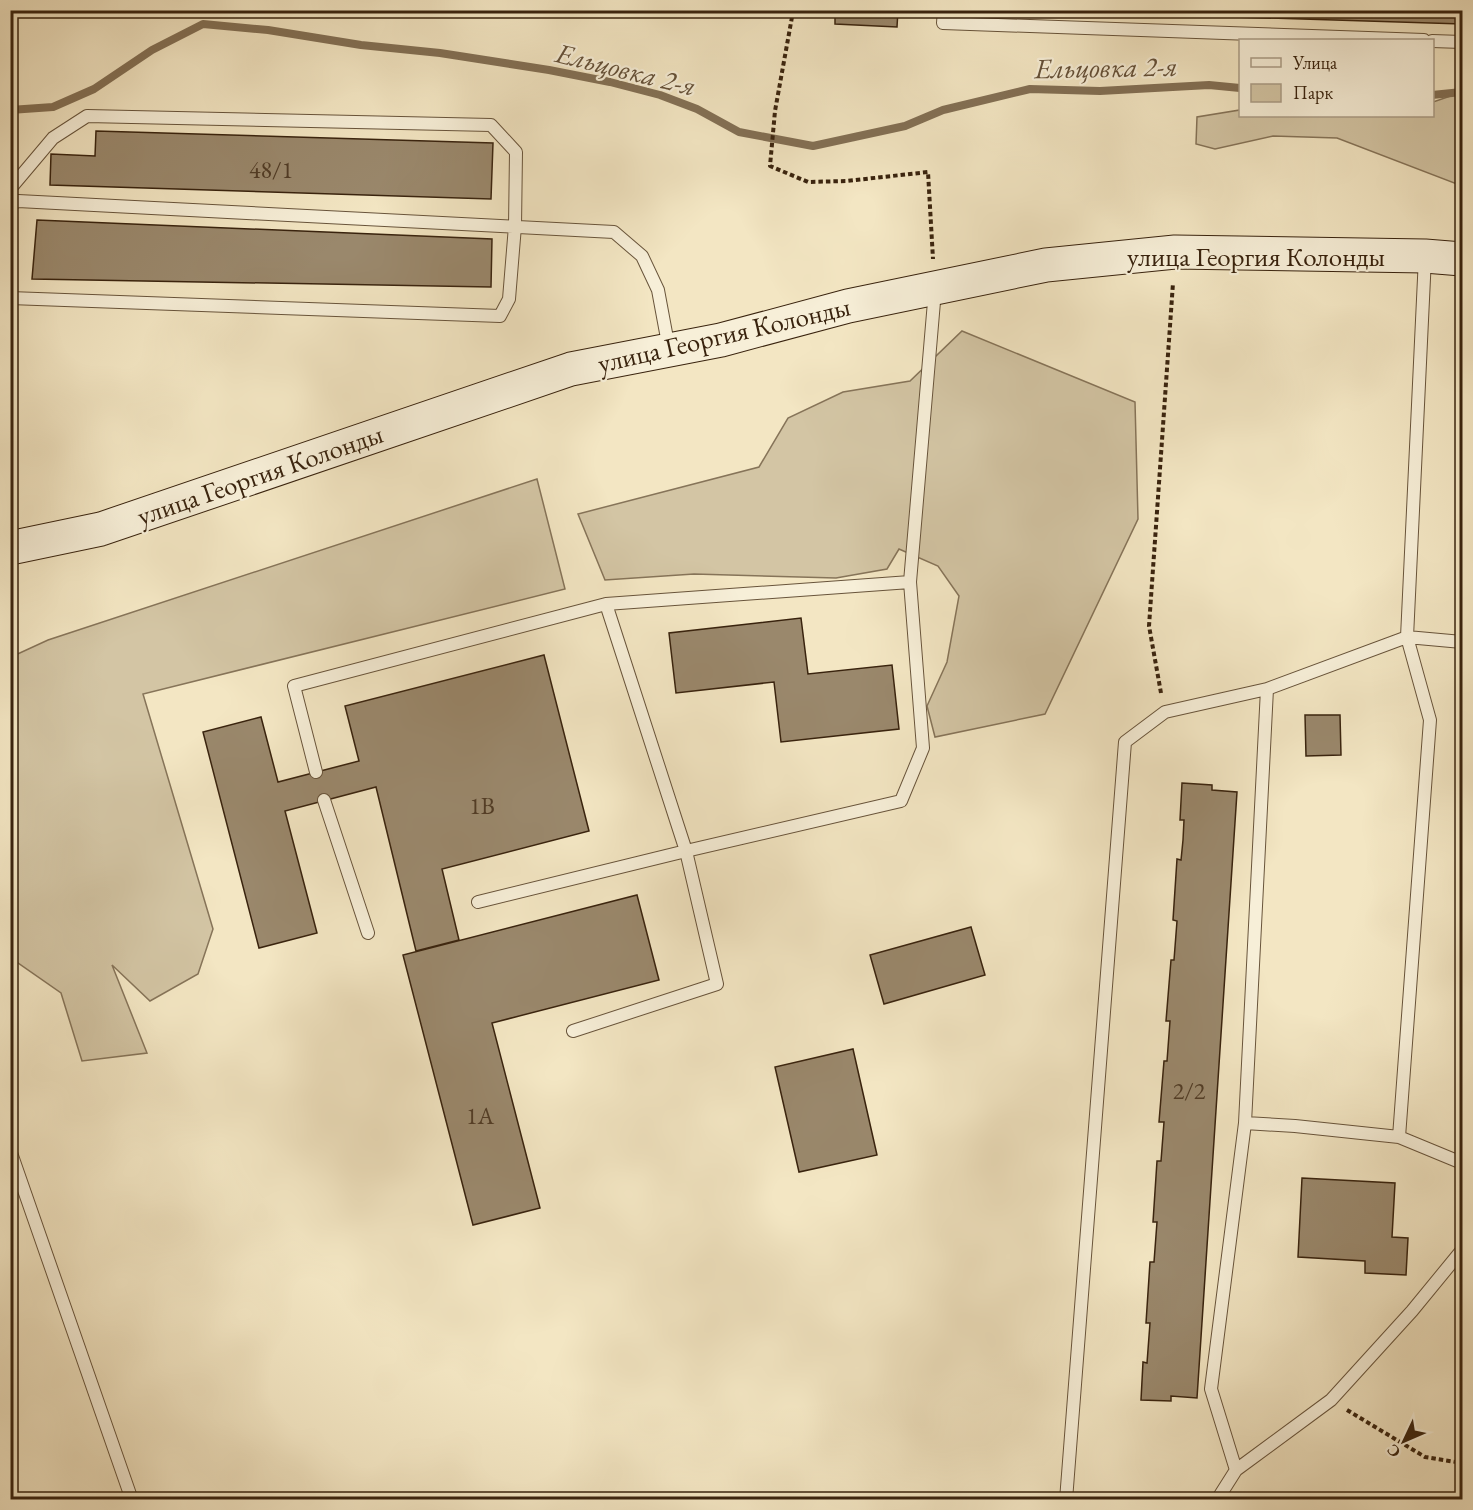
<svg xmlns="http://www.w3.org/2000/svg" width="1473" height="1510" font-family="'EB Garamond',serif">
<rect width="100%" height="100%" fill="#f3e6c3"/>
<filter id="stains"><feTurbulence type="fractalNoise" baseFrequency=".00333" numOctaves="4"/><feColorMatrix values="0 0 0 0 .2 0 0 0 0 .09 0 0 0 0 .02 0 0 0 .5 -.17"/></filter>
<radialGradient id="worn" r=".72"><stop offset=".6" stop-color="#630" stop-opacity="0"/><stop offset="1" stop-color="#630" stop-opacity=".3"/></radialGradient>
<path fill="#d3c5a4" stroke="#867459" stroke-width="1.5" d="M1462,92V186L1337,138L1273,136L1215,149L1196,144L1197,117L1240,110V116H1432L1433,102Z
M962,331L1135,402L1138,519L1045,714L935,737L927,706L947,662L959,596L938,566L899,549L887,569L836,578L694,574L605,580L578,514L759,467L788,418L843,392L910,381Z
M537,479L565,589L143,694L213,929L198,974L150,1001L112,965L147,1053L82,1061L61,993L11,958V657L48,640Z"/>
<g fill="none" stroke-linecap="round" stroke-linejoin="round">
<path stroke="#837055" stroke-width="8" d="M1432,95L1462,92
M10,110L53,107L94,89L152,50L203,24L268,30L361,45L440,53L549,70L610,82L660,95L697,109L739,132L813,146L905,126L943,110L1030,89L1100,91L1209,85L1240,88"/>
</g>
<path fill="#9a886c" stroke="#39230e" stroke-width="1.5" d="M835,10H898L897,27L835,24Z
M1007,10H1462V24Z
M96,131L493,143L491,199L50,185L51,154L95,156Z
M37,220L492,239L491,287L32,279Z
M801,618L808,674L892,665L899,729L781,742L774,682L676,693L669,633Z
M544,655L589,831L442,869L459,940L416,951L376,787L285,811L317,933L259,948L203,732L261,717L278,782L359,761L345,706Z
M1305,715H1340L1341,755L1306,756Z
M1182,783L1212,785V790L1237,792L1197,1398L1171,1396V1401L1141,1400L1143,1362L1147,1363L1150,1323H1146L1150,1262H1154L1157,1222H1153L1157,1161H1161L1164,1122H1159L1164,1061H1167L1170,1021H1166L1171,960H1174L1177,921L1173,920L1177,859L1181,860L1183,840L1184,820H1180Z
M637,895L659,980L492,1023L540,1208L473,1225L403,955Z
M971,927L985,975L884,1004L870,955Z
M853,1049L877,1155L799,1172L775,1067Z
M1461,1095H1462V1132L1459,1131Z
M1302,1178L1395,1183L1392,1237L1408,1238L1406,1275L1365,1273V1261L1298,1257Z
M1462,1395V1420H1459Z"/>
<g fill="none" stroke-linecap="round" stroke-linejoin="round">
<defs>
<path id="service" d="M944,10L943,23L1424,40
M1432,41L1462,42
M10,189L53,138L87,116L491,125L516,152L515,226L509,299L500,316L10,298
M10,205L18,201L614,232L642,256L658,290L669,349
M606,604L686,851L901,801L923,748L910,582
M316,772L294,686L606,604L910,582L935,290
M324,800L368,933
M478,902L686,851L717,984L573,1031
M1245,1123L1295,1126L1399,1137L1430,720L1407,637L1462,642
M1399,1137L1462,1163
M10,1150L132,1500
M1236,1470L1331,1400L1412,1311L1462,1250
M1066,1500L1125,742L1165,712L1267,689
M1217,1500L1236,1470L1211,1389L1245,1123L1267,689L1407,637L1425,257"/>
<path id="secondary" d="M10,548L101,529L571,369L721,340L848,306L1046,265L1175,252L1425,256L1462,259"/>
</defs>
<use href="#service" stroke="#68543b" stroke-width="14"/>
<use href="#secondary" stroke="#39230e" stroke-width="35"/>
<path stroke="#39230e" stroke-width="4" stroke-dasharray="4.5 3" stroke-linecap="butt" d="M795,10L792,17L775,111L770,166L808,182L847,181L928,172L933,259
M1161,693L1149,626L1173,283
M1347,1410L1425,1457L1462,1463"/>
<use href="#service" stroke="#f7efd8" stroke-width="12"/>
<use href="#secondary" stroke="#f7efd8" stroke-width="33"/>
</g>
<g text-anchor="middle" stroke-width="4.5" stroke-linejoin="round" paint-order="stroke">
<g font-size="24" fill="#513c26">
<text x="271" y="178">48/1</text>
<text x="482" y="814">1В</text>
<text x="1189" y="1099">2/2</text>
<text x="480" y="1124">1А</text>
</g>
<g font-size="27" fill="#39230e" stroke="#f7efd8">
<text x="1256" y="266">улица Георгия Колонды</text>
<text transform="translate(724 335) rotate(-13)" y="9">улица Георгия Колонды</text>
<text transform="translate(260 475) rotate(-19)" y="9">улица Георгия Колонды</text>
</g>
<g font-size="28" font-style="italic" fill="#645038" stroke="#f7efd8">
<text transform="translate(1106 67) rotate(-1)" y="10">Ельцовка 2-я</text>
<text transform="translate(626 69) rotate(14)" y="10">Ельцовка 2-я</text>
</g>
</g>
<rect width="1473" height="1510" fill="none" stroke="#f3e6c3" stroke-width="36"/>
<rect x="12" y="12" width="1449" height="1486" fill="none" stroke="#39230e" stroke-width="3"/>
<rect x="18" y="18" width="1437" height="1474" fill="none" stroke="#39230e" stroke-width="1.5"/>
<rect x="1239" y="39" width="195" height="78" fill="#f7efd8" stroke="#ab9d87" stroke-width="1.5"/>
<rect x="1251" y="58" width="30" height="9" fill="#f7efd8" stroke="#ab9d87" stroke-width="1.5"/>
<text x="1293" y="69" font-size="18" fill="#39230e">Улица</text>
<rect x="1251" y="84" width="30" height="18" fill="#d3c5a4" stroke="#ab9d87" stroke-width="1.5"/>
<text x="1293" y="99" font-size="18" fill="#39230e">Парк</text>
<g transform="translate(1404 1441) rotate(226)" stroke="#f7efd8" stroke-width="4.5" paint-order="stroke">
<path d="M0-4.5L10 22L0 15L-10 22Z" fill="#39230e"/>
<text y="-9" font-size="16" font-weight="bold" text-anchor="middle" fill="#39230e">С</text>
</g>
<rect width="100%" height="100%" filter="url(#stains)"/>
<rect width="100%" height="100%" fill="url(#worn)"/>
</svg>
